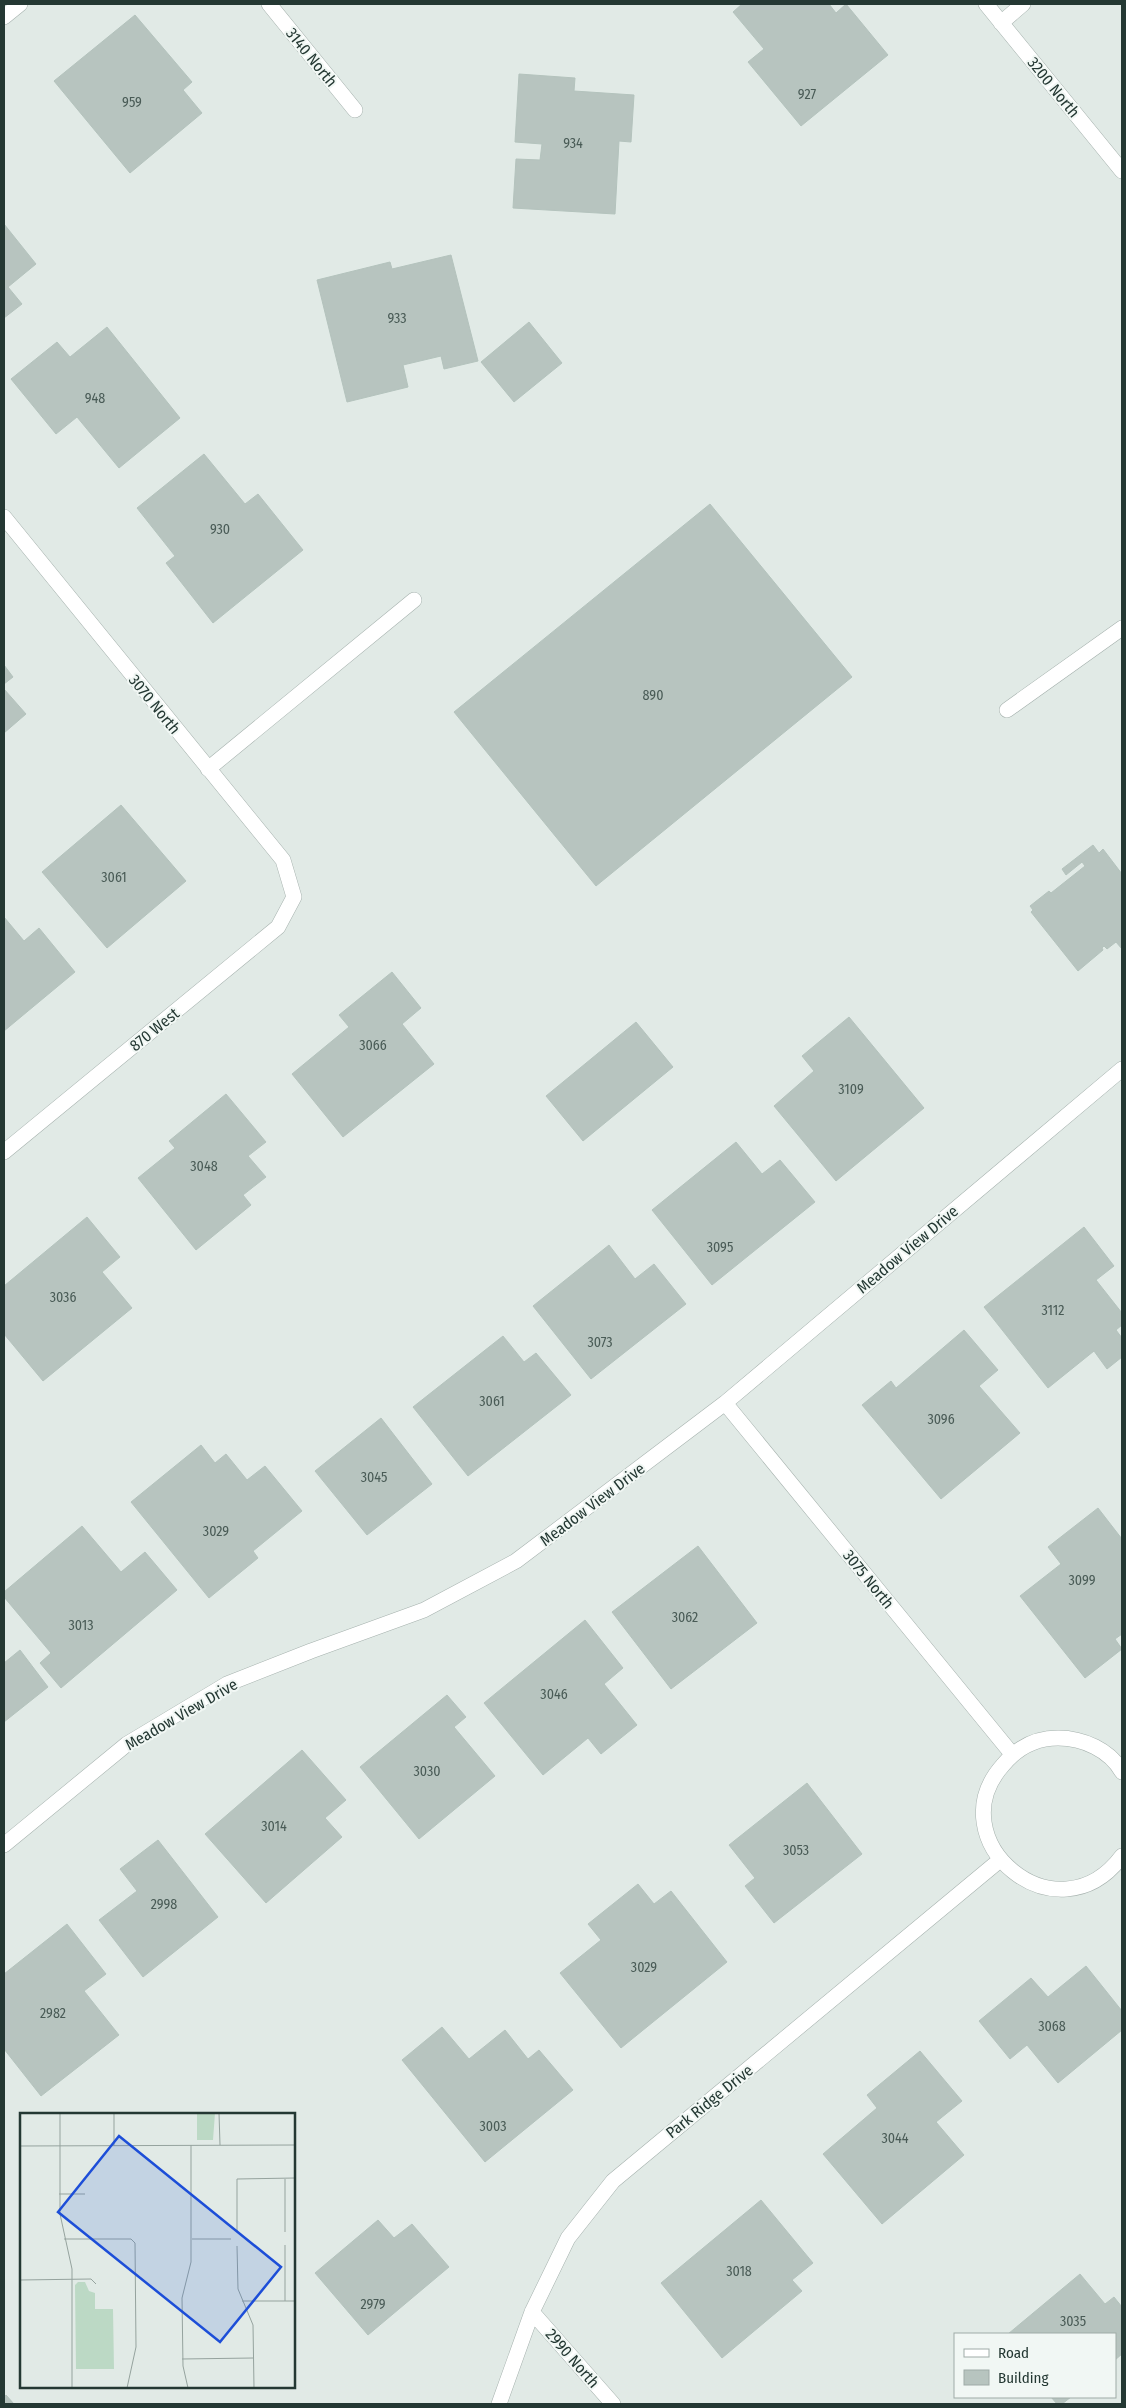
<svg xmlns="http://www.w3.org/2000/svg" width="1126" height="2408" font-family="'Fira Sans Condensed',sans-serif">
<rect width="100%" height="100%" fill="#e1eae6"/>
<path fill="#b7c4bf" stroke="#b4c3bd" d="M742,4H829L836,13L846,4L888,55L801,126L748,62L764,49L733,12Z
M135,15L192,82L183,90L202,113L130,173L54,81Z
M519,74L575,78L574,91L634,95L631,142L619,141L615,214L513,208L516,159L540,160L542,144L515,142Z
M4,224L36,264L8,287L22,304L4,318Z
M451,255L478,361L444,369L441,356L403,365L408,387L347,402L317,280L390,262L392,269Z
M529,322L562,363L514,402L481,362Z
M107,327L180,418L119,468L77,417L56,434L11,379L57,342L70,357Z
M204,454L245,504L258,494L303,550L213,623L166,563L175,556L137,508Z
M710,504L852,677L596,886L454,712Z
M4,665L13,677L4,684Z
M4,689L26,714L4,733Z
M121,805L186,881L107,948L42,872Z
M1093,845L1099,853L1103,849L1122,874V949L1116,942L1107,949L1104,946L1102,948L1103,950L1078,971L1031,912L1033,910L1030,906L1049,891L1051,893L1085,866L1082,862L1066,875L1062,869Z
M4,917L24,941L39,928L75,972L4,1031Z
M392,972L421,1008L402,1024L434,1064L343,1137L292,1074L349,1027L339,1015Z
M849,1017L924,1108L836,1181L774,1106L814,1071L802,1056Z
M636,1022L673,1067L583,1141L546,1096Z
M226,1094L266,1142L248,1156L266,1177L243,1195L251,1205L196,1250L138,1178L175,1148L169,1141Z
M736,1142L762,1174L780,1160L815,1202L712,1285L652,1210Z
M87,1217L120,1257L102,1272L132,1308L43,1381L4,1334V1286Z
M1084,1227L1114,1266L1096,1280L1122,1313V1325L1116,1330L1122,1338V1357L1107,1369L1094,1351L1048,1388L984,1307Z
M609,1245L635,1279L654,1264L686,1304L591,1379L533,1306Z
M964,1330L998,1370L979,1386L1020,1433L941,1499L862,1405L891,1381L896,1388Z
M503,1336L524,1362L536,1353L571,1395L468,1476L413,1407Z
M381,1418L432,1484L367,1535L315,1471Z
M201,1445L215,1463L226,1454L247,1480L265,1466L302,1511L253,1551L258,1558L209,1598L131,1502Z
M1098,1508L1122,1539V1634L1115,1639L1122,1649L1085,1678L1020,1596L1061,1564L1048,1547Z
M82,1526L121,1572L145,1552L177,1590L61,1688L40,1663L51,1653L4,1597V1592Z
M698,1546L757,1623L671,1689L612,1612Z
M585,1620L623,1668L604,1684L637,1725L601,1754L588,1738L543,1775L484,1703Z
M20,1650L48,1687L4,1722V1663Z
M447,1695L466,1717L454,1727L495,1776L419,1839L360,1767Z
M302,1750L346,1800L325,1818L342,1837L266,1903L205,1834Z
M807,1783L862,1854L774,1923L745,1886L755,1878L729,1845Z
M158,1840L218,1917L143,1977L99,1920L137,1891L120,1869Z
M638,1884L654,1904L671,1891L727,1962L621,2048L560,1973L601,1940L588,1924Z
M67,1924L106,1974L84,1991L119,2035L41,2096L4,2049V1974Z
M1086,1966L1122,2011V2030L1058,2083L1027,2045L1010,2059L979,2021L1031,1978L1048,1997Z
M442,2027L469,2059L505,2030L528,2059L539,2050L573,2090L485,2162L402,2060Z
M920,2051L962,2101L936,2122L964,2155L882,2224L823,2154L877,2108L867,2095Z
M761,2200L813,2263L792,2280L802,2291L722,2358L661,2283Z
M378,2220L394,2238L412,2224L449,2267L368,2335L315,2273Z
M1080,2274L1105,2304L1114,2297L1122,2307V2354L1115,2360V2334H1008Z
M6,2395L14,2404H4V2397Z
M1051,2397H1071L1062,2404H1057Z"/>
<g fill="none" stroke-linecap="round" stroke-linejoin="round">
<defs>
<path id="minor" d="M269,4L355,110
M986,4L1122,171
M4,17L20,4
M1001,23L1023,4
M4,517L283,860L294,897L278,927L4,1152
M1007,710L1122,628
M208,769L414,600
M725,1403L1012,1754
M1122,1772C1110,1750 1083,1738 1058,1738C1036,1738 1017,1748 1003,1765C936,1840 1057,1943 1122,1856
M4,1845L127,1744L227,1684L311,1651L424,1610L516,1561L725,1403L1122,1069
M532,2312L613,2404
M499,2404L532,2312L568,2238L613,2181L1000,1860"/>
</defs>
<use href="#minor" stroke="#a5b1ad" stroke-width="16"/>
<use href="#minor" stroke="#fff" stroke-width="15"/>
</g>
<g text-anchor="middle" stroke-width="4" stroke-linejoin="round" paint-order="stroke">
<g font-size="14" fill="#495b56">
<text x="807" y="99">927</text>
<text x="132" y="107">959</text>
<text x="573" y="148">934</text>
<text x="397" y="323">933</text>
<text x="95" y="403">948</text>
<text x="220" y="534">930</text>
<text x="653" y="700">890</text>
<text x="114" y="882">3061</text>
<text x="373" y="1050">3066</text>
<text x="851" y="1094">3109</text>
<text x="204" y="1171">3048</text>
<text x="720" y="1252">3095</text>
<text x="63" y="1302">3036</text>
<text x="1053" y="1315">3112</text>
<text x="600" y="1347">3073</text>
<text x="492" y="1406">3061</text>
<text x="941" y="1424">3096</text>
<text x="374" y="1482">3045</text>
<text x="216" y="1536">3029</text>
<text x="1082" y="1585">3099</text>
<text x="685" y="1622">3062</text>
<text x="81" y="1630">3013</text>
<text x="554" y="1699">3046</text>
<text x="427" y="1776">3030</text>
<text x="274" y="1831">3014</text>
<text x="796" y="1855">3053</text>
<text x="164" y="1909">2998</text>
<text x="644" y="1972">3029</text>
<text x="53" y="2018">2982</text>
<text x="1052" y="2031">3068</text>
<text x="493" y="2131">3003</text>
<text x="895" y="2143">3044</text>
<text x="739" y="2276">3018</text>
<text x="373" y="2309">2979</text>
<text x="1073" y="2326">3035</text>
</g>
<g font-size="16" fill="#243833" stroke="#f1f7f4">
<text transform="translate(312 57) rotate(51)" y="6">3140 North</text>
<text transform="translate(1054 87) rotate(51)" y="6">3200 North</text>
<text transform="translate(155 704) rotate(51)" y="6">3070 North</text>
<text transform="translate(154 1029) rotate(-39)" y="6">870 West</text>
<text transform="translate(907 1249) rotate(-40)" y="6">Meadow View Drive</text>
<text transform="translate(592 1504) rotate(-37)" y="6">Meadow View Drive</text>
<text transform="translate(869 1579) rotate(51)" y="6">3075 North</text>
<text transform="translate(181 1714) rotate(-30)" y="6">Meadow View Drive</text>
<text transform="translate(709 2101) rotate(-39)" y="6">Park Ridge Drive</text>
<text transform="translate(573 2358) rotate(49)" y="6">2990 North</text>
</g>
</g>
<g transform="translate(20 2113)">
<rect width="275" height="275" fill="#e1eae6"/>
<path d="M177,0H195L193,27H177ZM58,169H65L69,178L75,180V196H93L94,256H56L55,172Z" fill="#bcd9c5"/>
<path fill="none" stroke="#95a39e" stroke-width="1" d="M40,0V101L52,156V275M94,0V33M199,0L200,32M0,33L275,32M265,66V119M39,81H65M217,119V66L275,65M44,126H111L115,130L116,234L107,275M172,126H211M265,132V188M217,133L218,176L233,212L234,275M0,167L71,166L76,171M222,188H275M162,246L233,245M168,275L163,253L162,185L171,149V32"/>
<path fill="#1d4ed8" fill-opacity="0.15" stroke="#1d4ed8" stroke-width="2.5" d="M99,23L261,154L200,229L38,99Z"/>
<rect width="275" height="275" fill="none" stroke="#243833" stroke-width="2.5"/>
</g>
<rect width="1126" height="2408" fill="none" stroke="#243833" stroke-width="10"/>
<rect x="954" y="2333" width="162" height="65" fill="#f1f7f4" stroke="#9faba7"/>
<rect x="964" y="2349" width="25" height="8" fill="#ffffff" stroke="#9faba7"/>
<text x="998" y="2358" font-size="15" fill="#243833">Road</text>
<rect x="964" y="2370" width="25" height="15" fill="#b7c4bf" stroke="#9faba7"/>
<text x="998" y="2383" font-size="15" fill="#243833">Building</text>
</svg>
